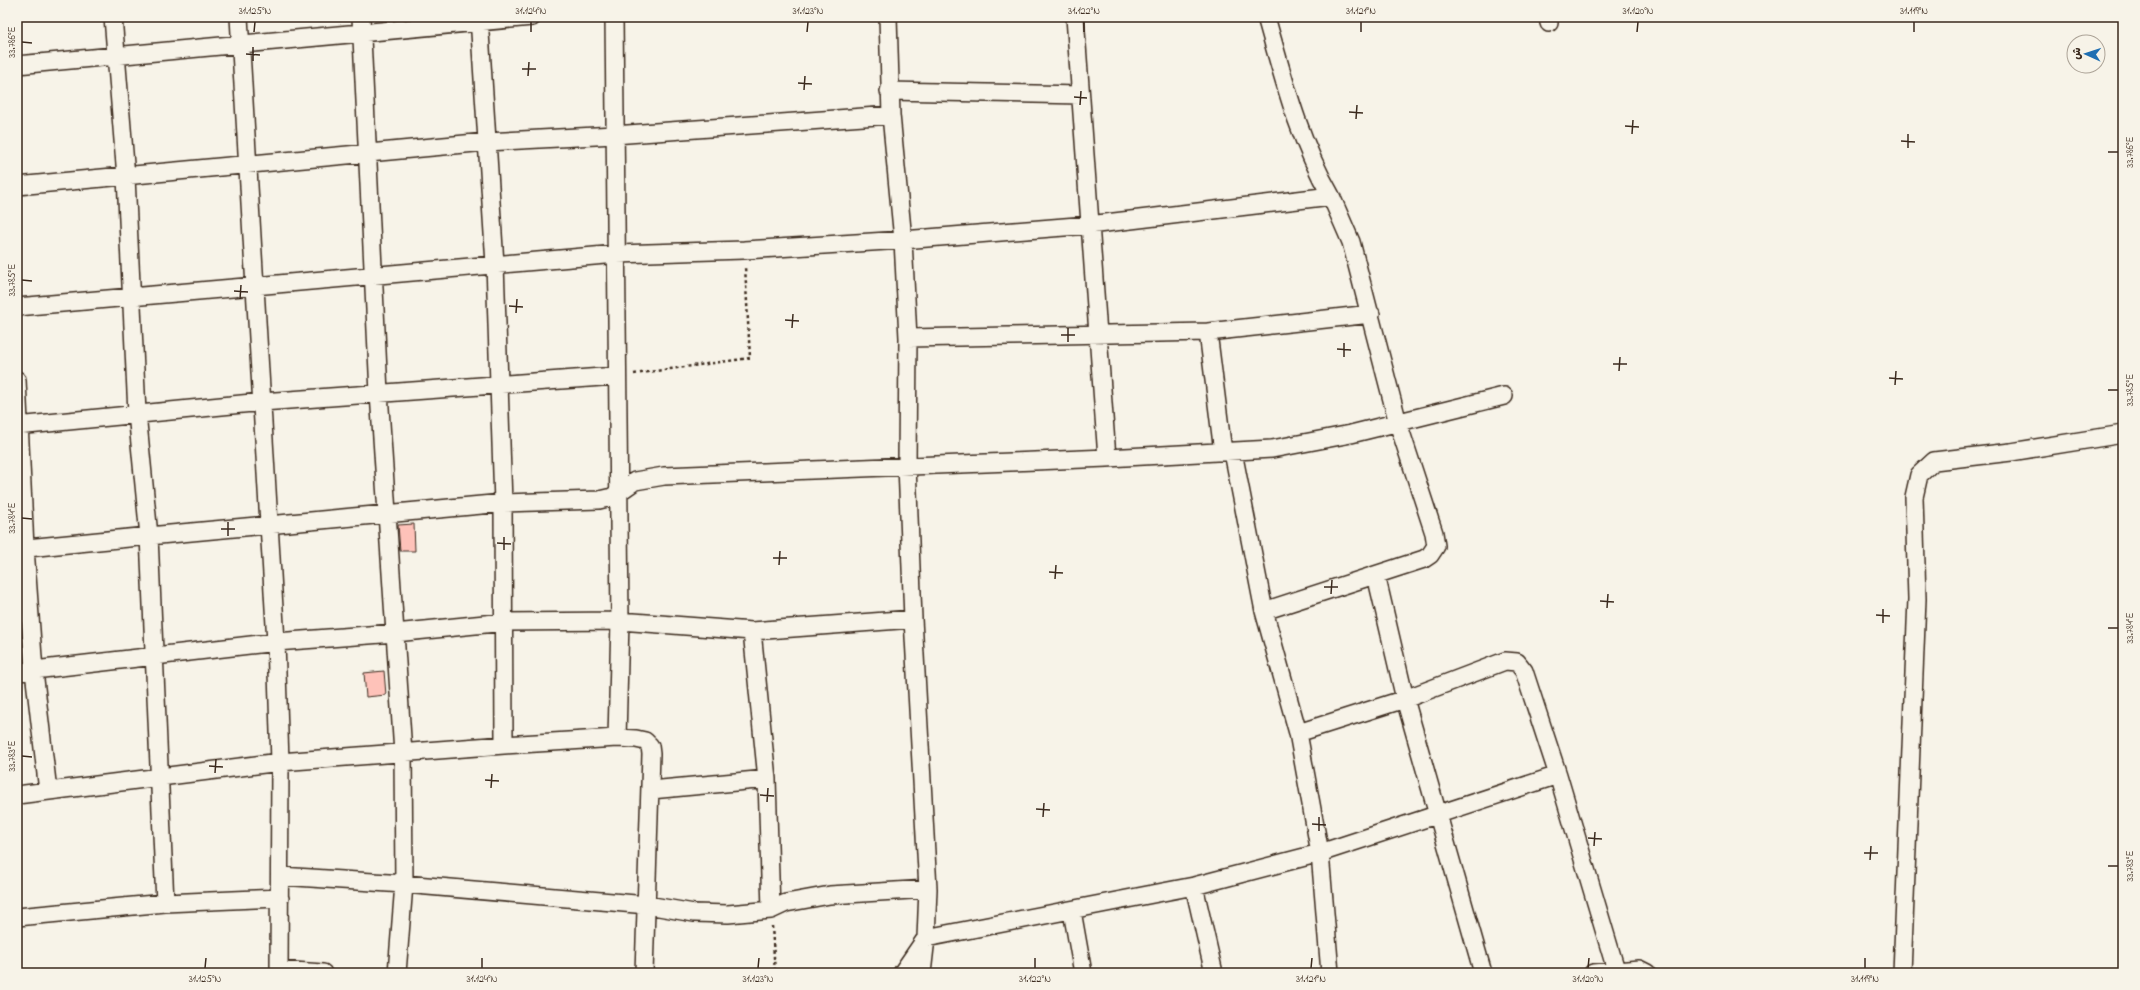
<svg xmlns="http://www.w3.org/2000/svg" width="2140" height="990" font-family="'Indie Flower','Playpen Sans Arabic',sans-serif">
<rect width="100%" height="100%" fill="#f7f3e8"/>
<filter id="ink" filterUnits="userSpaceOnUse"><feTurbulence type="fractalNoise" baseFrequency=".025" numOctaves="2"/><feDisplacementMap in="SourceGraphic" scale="8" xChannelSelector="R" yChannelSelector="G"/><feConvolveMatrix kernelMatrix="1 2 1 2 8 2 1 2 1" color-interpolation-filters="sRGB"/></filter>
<g filter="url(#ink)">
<path fill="#fec2b9" stroke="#3b2a1e" d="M414,524L415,551H400L398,525Z
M384,671L386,695L366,697L364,673Z"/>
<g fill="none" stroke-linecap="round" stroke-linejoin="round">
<defs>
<path id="minor" d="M113,17L126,177L137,413L149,536L503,503L599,500L612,497L635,481L664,476L1107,458L1272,449L1351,434L1504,396
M239,17L276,642L280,762L279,973
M361,17L379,393L403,753L404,884L397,973
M479,17L495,264L503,503L504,745
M614,17L620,621L617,738
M888,17L891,115L903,240L908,338L907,465L913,619L928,889L926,938L922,973
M1075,17L1107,458
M1266,17C1284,80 1298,138 1331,196
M1548,17L1549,23
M17,65L532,17
M889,91L1080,95
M17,186L486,142L614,135L891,115
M17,307L617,254L744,250L903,240L1089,225L1331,196L1351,242L1398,423L1434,533L1436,546L1430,555L1424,559L1264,611
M1208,332L1371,314
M908,338L1208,332L1223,452
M17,380L25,548L34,671L48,791
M17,426L262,402L616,376
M1233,452L1264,611L1298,733L1320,853L1330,973
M17,549L149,536L165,903
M1376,575L1405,699L1483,973
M752,631L767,779L771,910
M17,672L276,642L395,633L505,622L620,621L752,631L913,619
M1298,733L1405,699L1505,661L1517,662L1524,671L1558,775L1616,970
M651,790L767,779
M17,795L280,762L504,745L617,738L636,739L645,741L650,746L651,754L644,973
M280,876L404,884L647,905L694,913L728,914L771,910L786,903L830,895L928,889
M1194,886L1214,973
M1072,911L1083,973
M17,917L165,903L280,898
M279,970L323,973
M902,973L926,938L1194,886L1320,853L1558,775
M1593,973L1639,969L1647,973
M1902,973L1917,599L1914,497L1919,475L1934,461L2011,452L2123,434"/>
</defs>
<use href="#minor" stroke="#3b2a1e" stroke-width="20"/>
<path stroke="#3b2a1e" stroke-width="2.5" stroke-dasharray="3 3" stroke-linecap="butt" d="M634,374L750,358L745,266
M772,926L775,973"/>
<use href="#minor" stroke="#f7f3e8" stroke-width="17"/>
</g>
</g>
<path fill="none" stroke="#3b2a1e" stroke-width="1.5" d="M254,32L255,22M531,32V22M807,32L808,22M1084,32V22M1361,32V22M1637,32L1638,22M1914,32V22M22,42L32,43M246,54L260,55M253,61V47M522,69H536M528,76L529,62M798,83L812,84M804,90L805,76M1074,97L1087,98M1080,105L1081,91M1349,112L1363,113M1356,119L1357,105M1625,126L1639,127M1632,134L1633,120M1901,141L1915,142M1908,148V134M2108,152H2118M22,280L32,281M234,291L248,292M240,299L241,285M509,306L523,307M516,313L517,299M785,320L799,321M792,328L793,314M1061,335H1075M1068,342V328M1337,349L1351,350M1344,357V343M1613,364H1627M1619,371L1620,357M1889,378L1903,379M1895,385L1896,371M2108,390H2118M22,518L32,519M221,529H235M228,536V522M497,543L511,544M504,550V537M773,558H787M779,565L780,551M1049,572L1063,573M1055,579L1056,565M1324,587H1338M1331,594L1332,580M1600,601L1614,602M1607,608L1608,594M1876,615L1890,616M1883,623V609M2108,628H2118M22,756L32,757M209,766L223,767M215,773L216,759M485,780L499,781M491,788L492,774M760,795L774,796M767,802L768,788M1036,809L1050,810M1043,817L1044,803M1312,824L1326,825M1319,831V817M1588,838L1602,839M1594,846L1595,832M1864,853H1878M1870,860L1871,846M2108,866H2118M205,968L206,958M482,968V958M758,968L759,958M1035,968V958M1311,968L1312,958M1588,968L1589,958M1865,968V958"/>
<rect width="2140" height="990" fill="none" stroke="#f7f3e8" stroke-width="44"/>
<g transform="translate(2086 54) rotate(273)"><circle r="19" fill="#f7f3e8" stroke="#aca397"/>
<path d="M0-3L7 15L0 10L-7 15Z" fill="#1f6fb2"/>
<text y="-6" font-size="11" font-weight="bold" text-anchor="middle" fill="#3b2a1e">ش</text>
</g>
<rect x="22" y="22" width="2096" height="946" fill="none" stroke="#3b2a1e" stroke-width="1.5"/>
<g font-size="10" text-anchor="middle" fill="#3b2a1e">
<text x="255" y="14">31.125°N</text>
<text x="531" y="14">31.124°N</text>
<text x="808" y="14">31.123°N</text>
<text x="1084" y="14">31.122°N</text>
<text x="1361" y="14">31.121°N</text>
<text x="1638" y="14">31.120°N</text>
<text x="1914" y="14">31.119°N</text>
<text transform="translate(11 42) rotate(-90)" y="4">33.786°E</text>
<text transform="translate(2129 152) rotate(-90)" y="4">33.786°E</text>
<text transform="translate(11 280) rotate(-90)" y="4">33.785°E</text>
<text transform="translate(2129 390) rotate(-90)" y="4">33.785°E</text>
<text transform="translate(11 518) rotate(-90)" y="4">33.784°E</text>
<text transform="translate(2129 628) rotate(-90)" y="4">33.784°E</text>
<text transform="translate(11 756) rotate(-90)" y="4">33.783°E</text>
<text transform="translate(2129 866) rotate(-90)" y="4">33.783°E</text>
<text x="205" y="982">31.125°N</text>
<text x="482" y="982">31.124°N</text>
<text x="758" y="982">31.123°N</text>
<text x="1035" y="982">31.122°N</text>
<text x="1311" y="982">31.121°N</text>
<text x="1588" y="982">31.120°N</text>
<text x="1865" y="982">31.119°N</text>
</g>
</svg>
